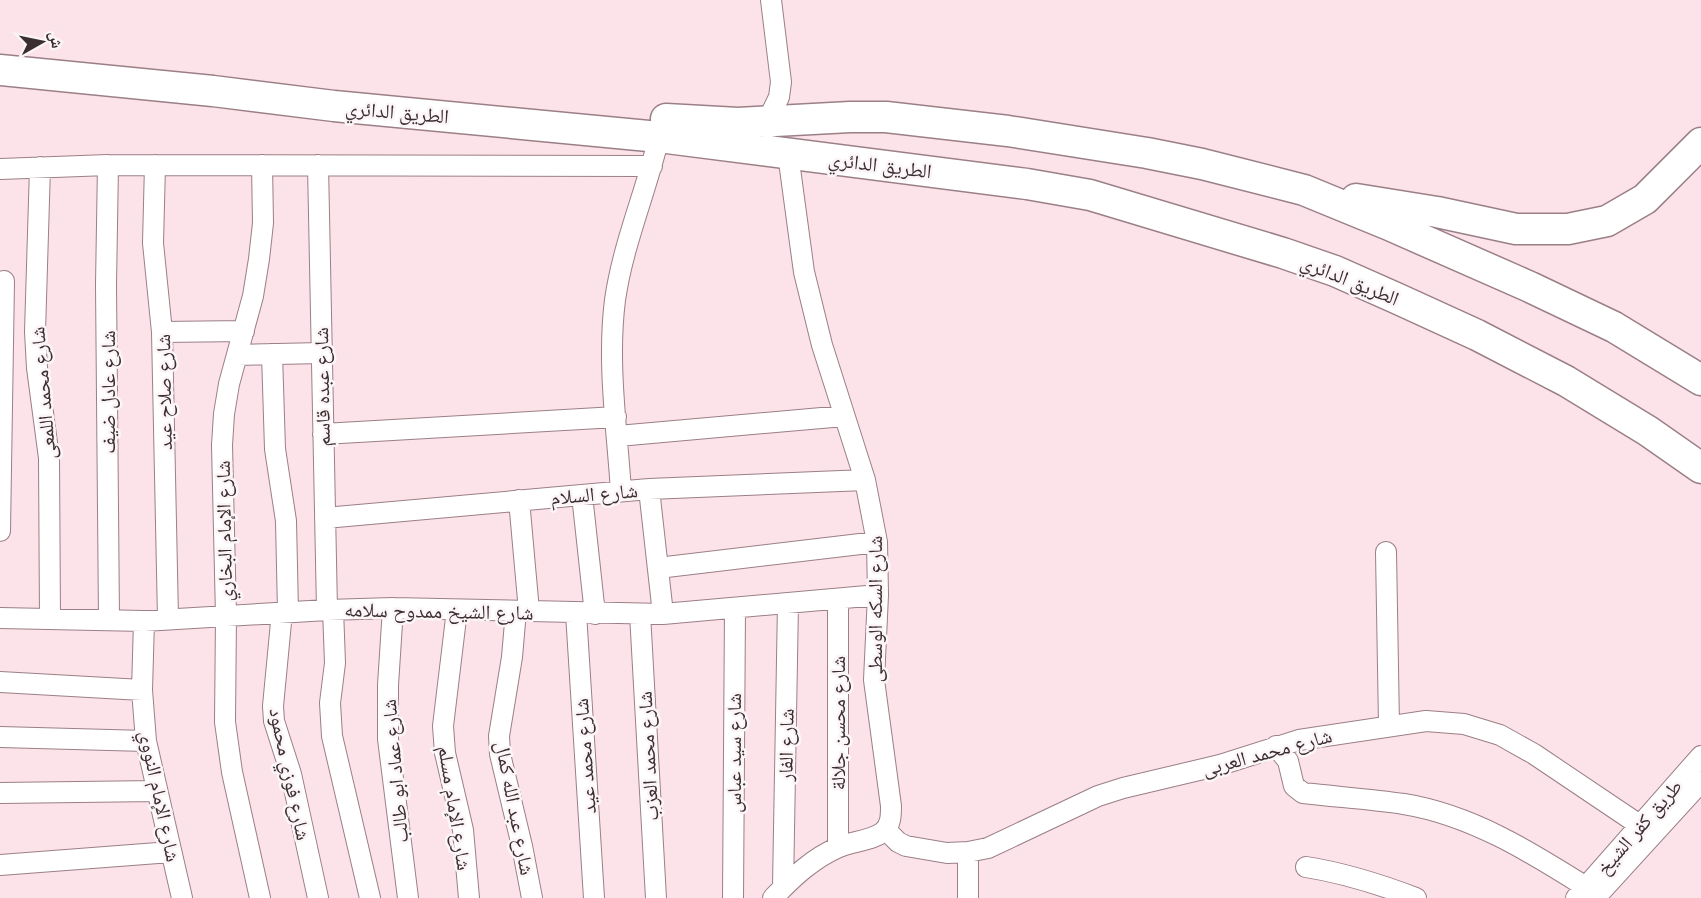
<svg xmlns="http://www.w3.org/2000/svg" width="1701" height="898" font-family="Poppins,'Noto Naskh Arabic',sans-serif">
<rect width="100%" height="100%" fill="#fbe3e9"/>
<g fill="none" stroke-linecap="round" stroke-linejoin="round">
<defs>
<path id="minor" d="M767,122L779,97L781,82L771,0
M108,165L106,285L109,620
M155,165L153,243L162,332L168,619
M318,165L327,610
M40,167L35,332L37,368L49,458L50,619
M0,169L108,165L652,166
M162,332L244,331
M272,354L275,449L286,521L288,612
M237,355L322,353
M323,434L616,417
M618,436L844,416
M649,489L663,614
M621,491C617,429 607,363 615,300C623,244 646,192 659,137
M582,495L595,614
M519,500L529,611
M325,518L649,489L865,480
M0,531L4,281
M1386,552L1389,725
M658,568L877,542
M838,599V847
M393,608L388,685V739L408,898
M333,609L335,663L330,703L332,736L370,898
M457,610L443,726L445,753L463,830L469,898
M516,611L512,657L499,736L500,754L522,846L532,898
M282,612L273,706L274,721L291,774L318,898
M576,613L594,898
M640,614L656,898
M0,618L144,621L327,610L393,608L663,614L878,595
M144,621L142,690L146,741L182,898
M0,682L142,690
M0,737L146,741
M1276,746L1288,761L1294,786L1303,793C1337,797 1371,799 1404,804C1471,815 1529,851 1586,887
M0,793L156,791
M886,830L898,842L906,846L947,853L968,852L988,848L1098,796L1123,788L1220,765L1299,740L1426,721L1464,724L1500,735L1534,754L1641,826
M0,865L171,852
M1306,867C1345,873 1379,884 1416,898
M783,887L788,603
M260,898L232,772L225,722L226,616L222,445L224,414L229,384L253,296L259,259L263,223L262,165
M733,898L735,608
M773,898C792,878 813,858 839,847C853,841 871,841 883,832C891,825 891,816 891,806L874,680L878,595L877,542L865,480L822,345L804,272L788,154
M968,898V852
M1576,898L1701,756
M1595,898L1701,782"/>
<path id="highway" d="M0,70L213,91L334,106L659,137L1027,184L1090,195L1283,253L1335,271L1396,298L1477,335L1566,381L1648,431L1701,468
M666,119L738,123L850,117H886L1008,131L1147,153L1202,164L1304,190L1387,224L1530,287L1614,327L1701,380
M1356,199L1437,212L1516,229H1568L1607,221L1645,199L1701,143"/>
</defs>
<use href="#minor" stroke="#9b7f86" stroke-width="22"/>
<use href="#highway" stroke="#9b7f86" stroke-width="33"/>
<use href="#minor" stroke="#fff" stroke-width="20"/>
<use href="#highway" stroke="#fff" stroke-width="30"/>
</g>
<g text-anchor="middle" stroke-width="5" stroke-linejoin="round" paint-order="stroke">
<g font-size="20" fill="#3a2e31" stroke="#fcf5f7">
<text transform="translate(397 112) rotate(5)" y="7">الطريق الدائري</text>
<text transform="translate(880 165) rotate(7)" y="7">الطريق الدائري</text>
<text transform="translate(1350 280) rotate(22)" y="7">الطريق الدائري</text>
<text transform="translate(322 387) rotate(-91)" y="7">شارع عبده قاسم</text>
<text transform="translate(108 392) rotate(-90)" y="7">شارع عادل ضيف</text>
<text transform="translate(164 392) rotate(-91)" y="7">شارع صلاح عيد</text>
<text transform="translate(43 393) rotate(-95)" y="7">شارع محمد اللمعى</text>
<text transform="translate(594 494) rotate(-5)" y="7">شارع السلام</text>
<text transform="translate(224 531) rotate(-91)" y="7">شارع الإمام البخاري</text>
<text transform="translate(875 609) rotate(-90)" y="7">شارع السكه الوسطى</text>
<text transform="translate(439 611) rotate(1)" y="7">شارع الشيخ ممدوح سلامه</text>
<text transform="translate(838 723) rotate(-90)" y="7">شارع محسن جلالة</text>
<text transform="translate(786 745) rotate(-89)" y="7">شارع الفار</text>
<text transform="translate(1267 752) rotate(-15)" y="7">شارع محمد العربى</text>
<text transform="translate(734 753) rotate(-90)" y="7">شارع سيد عباس</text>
<text transform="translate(585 756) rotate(-94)" y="7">شارع محمد عيد</text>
<text transform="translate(648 756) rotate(-93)" y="7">شارع محمد العزب</text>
<text transform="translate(395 771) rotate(-95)" y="7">شارع عماد ابو طالب</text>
<text transform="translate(290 774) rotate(78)" y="7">شارع فوزي محمود</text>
<text transform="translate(160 796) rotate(78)" y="7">شارع الإمام النووي</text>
<text transform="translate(455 808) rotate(81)" y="7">شارع الإمام مسلم</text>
<text transform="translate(515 808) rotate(79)" y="7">شارع عبد الله كمال</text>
<text transform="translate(1639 827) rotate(-49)" y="7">طريق كفر الشيخ</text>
</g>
</g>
<g transform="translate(42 42) rotate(81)" stroke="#fcf5f7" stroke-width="4.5" paint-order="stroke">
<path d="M0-4.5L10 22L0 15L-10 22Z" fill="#3a2e31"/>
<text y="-9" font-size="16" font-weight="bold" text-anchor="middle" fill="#3a2e31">ش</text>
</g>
</svg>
